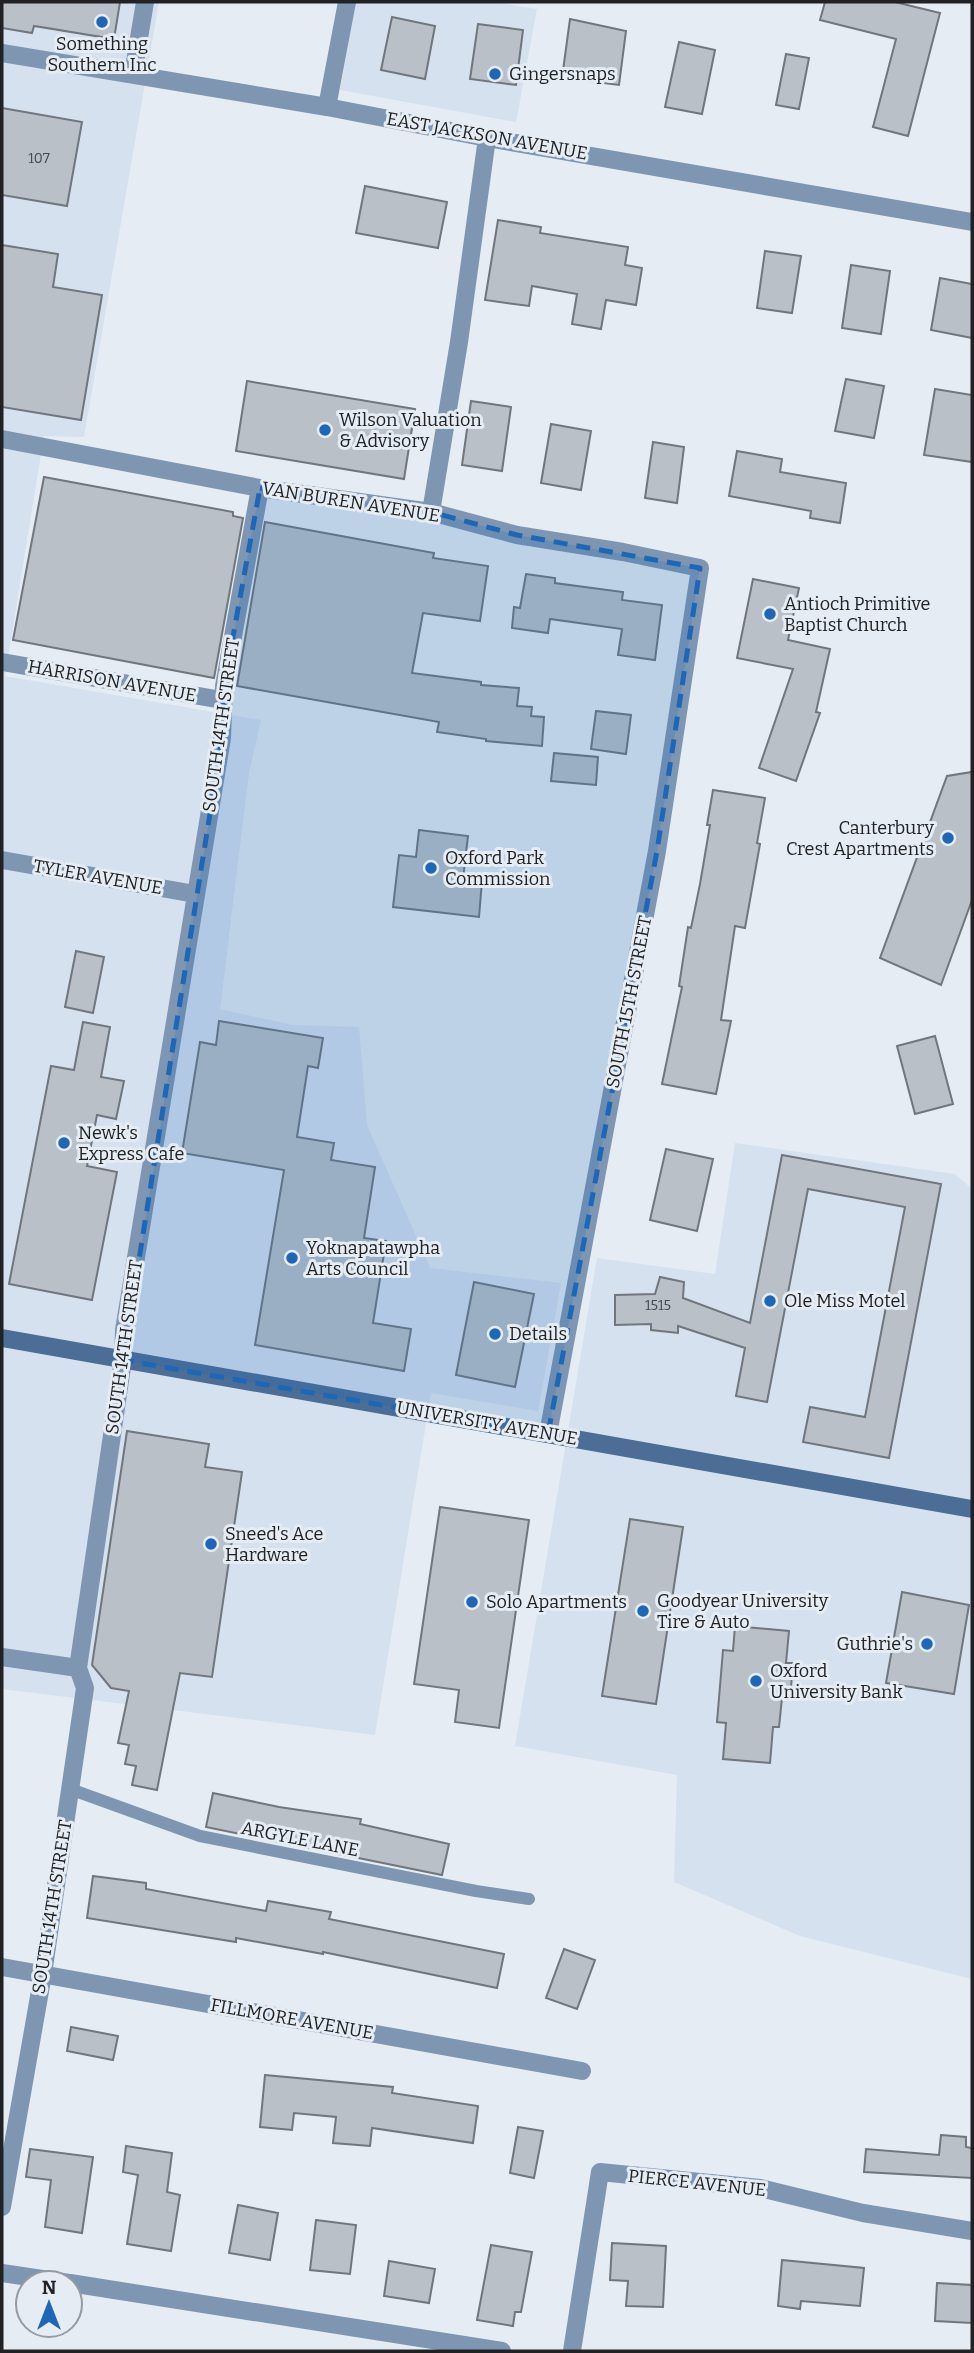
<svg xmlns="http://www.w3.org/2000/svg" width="974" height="2353" font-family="Bitter,serif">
<rect width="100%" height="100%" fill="#e5ecf3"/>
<path fill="#d6e1ef" d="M2,2H159L84,437L44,436L5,676L261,720L249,773L220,1009L292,1025L359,1027L367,1125L430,1268L561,1283L538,1411L431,1393L375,1735L2,1689Z
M356,2H494L537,9L516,122L340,90Z
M735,1143L955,1174L972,1189V1979L800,1936L674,1882L677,1775L515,1746L597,1258L715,1274Z"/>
<path fill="#bac0c7" stroke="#71767d" stroke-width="2" d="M2,2H120L114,39L34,26L32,33L2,28Z
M825,2H895L940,13L908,136L873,127L896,39L820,20Z
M392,17L435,26L425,79L381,70Z
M570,19L626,31L619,85L562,78Z
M478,24L523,30L516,85L470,79Z
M679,42L715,50L702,114L665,107Z
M786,54L809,58L799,109L776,105Z
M2,108L82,122L67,206L2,195Z
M365,186L447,202L438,248L356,233Z
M498,220L541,227L540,233L628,247L625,265L642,268L636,305L606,300L601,329L572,324L577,294L532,286L529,306L485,300Z
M2,245L58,254L53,287L102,295L81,420L2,407Z
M765,251L801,256L792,313L757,308Z
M851,265L890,271L881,334L842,328Z
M940,278L972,284V338L931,330Z
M846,379L884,386L874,438L835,431Z
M247,381L415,409L404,479L236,451Z
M935,389L972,395V462L924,455Z
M471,401L511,407L502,471L462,465Z
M551,424L591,431L581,490L541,483Z
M653,442L684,447L677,503L645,498Z
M737,451L782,459L780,472L846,483L840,523L810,518L811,511L729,496Z
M44,477L233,512V516L243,518L214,678L13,640Z
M265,522L434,553L433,558L488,566L480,621L423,613L412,673L481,682V685L519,688L517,706L532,707L531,716L544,717L542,746L486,741V739L437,732L439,722L237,686Z
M526,574L555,578V583L623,592L622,600L662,605L655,660L618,655L622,629L550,619L548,633L512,628L514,607L520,608Z
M753,579L799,588L788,640L830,649L816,712L820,713L796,781L759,768L793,669L737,658Z
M596,711L631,715L626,754L591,749Z
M554,753L598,757L596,785L551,781Z
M972,772V900L941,985L880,958L947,776Z
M713,790L765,798L757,843L760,844L745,928L735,926L721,1020L731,1021L716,1094L662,1084L682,987L679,986L688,927L691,928L700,884L710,825H707Z
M419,830L468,836L463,879L482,881L479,917L393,907L399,855L416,857Z
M76,951L104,957L93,1013L65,1007Z
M219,1021L323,1038L318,1068L308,1066L297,1137L334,1143L331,1160L375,1167L364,1238L386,1241L373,1323L411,1329L404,1371L255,1345L284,1170L182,1153L200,1042L216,1045Z
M83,1022L110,1027L101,1077L124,1081L116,1119L97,1115L87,1166L117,1172L92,1300L9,1284L51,1066L74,1070Z
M935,1036L953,1104L915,1114L897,1046Z
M666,1149L713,1159L697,1231L650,1220Z
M782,1155L941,1184L889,1458L803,1442L810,1407L865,1417L905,1207L808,1189L767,1402L736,1396L745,1348L678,1326V1333L651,1330V1324L615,1325V1295L655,1294L660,1277L684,1282L683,1298L750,1323Z
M474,1282L534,1294L515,1387L456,1375Z
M127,1431L209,1444L205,1467L242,1472L212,1677L180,1673L157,1790L132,1785L136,1766L125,1764L129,1745L118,1743L129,1691L111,1688L92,1665Z
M440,1507L529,1520L499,1728L455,1722L459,1690L414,1684Z
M630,1519L683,1527L656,1704L602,1696Z
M902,1592L969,1605L954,1694L886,1683Z
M735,1626L789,1631L786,1663H793L790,1699L782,1698L779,1727H773L770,1763L723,1759L726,1723L717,1722L723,1650L733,1651Z
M213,1793L279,1807L361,1819L360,1824L449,1844L442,1875L206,1827Z
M93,1876L146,1883V1889L266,1911L268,1901L331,1912L329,1919L504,1954L497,1988L323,1952V1954L236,1938V1942L87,1918Z
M564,1949L595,1960L577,2009L546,1998Z
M71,2027L118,2036L113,2060L67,2051Z
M265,2075L393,2087L392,2093L478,2106L473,2143L372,2128L370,2146L333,2143L336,2117L294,2113L292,2130L260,2127Z
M518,2127L543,2131L534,2178L510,2173Z
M941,2135L966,2137V2147L972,2148V2178L864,2172L866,2149L939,2155Z
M126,2146L172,2153L167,2192L180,2195L171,2251L127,2244L138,2175L123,2172Z
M30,2149L93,2157L82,2233L45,2227L51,2180L26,2177Z
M238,2205L278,2213L270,2260L229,2253Z
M316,2220L356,2225L350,2274L310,2270Z
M612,2243L666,2246L663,2307L626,2306L628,2281L610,2280Z
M491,2245L532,2252L521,2312H515L513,2326L477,2320Z
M782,2260L864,2268L860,2306L801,2301L800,2309L778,2306Z
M389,2261L435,2269L429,2303L384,2296Z
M937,2283L972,2285V2323L935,2321Z"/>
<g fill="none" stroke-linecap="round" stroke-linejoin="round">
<path stroke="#7f96b3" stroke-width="12" d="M70,1789L200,1836L476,1891L529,1899"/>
<path stroke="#7f96b3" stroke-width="18" d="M2,53L327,107L487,138L972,222
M133,74L145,2
M327,107L347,2
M2,439L260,488L431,512L517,535L623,552L700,568L657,851L548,1434
M431,512L459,342L487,138
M2,662L222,700
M2,860L195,894
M2,1657L78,1668
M2,1967L582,2071
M2,2207L43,1974L85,1688L78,1668L123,1360L124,1330L222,738L224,686L260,488
M2,2273L69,2283
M70,2283L502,2351
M572,2351L600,2172L760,2188L863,2213L972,2231"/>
<path stroke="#4b6d96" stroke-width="18" d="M2,1338L972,1509"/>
</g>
<path fill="#1e67b7" fill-opacity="0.2" stroke="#1e67b7" stroke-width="5" stroke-dasharray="14 9" stroke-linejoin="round" d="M260,488L431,512L517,535L700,568L657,851L548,1434L123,1360L222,738L224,686Z"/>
<g fill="#1e67b7" stroke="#e5ecf3" stroke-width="2.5">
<circle cx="102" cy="22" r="7"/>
<circle cx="495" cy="74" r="7"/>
<circle cx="325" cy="430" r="7"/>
<circle cx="770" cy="614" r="7"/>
<circle cx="948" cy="838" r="7"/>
<circle cx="431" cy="868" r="7"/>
<circle cx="64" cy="1143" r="7"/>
<circle cx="292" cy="1258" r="7"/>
<circle cx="770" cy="1301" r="7"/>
<circle cx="495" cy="1334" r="7"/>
<circle cx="211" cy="1544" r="7"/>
<circle cx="472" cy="1602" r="7"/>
<circle cx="643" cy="1611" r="7"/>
<circle cx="927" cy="1644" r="7"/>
<circle cx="756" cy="1681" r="7"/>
</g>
<g text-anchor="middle" stroke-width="6" stroke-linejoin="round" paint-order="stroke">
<g font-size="14" fill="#464a4e">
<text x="39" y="163">107</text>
<text x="658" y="1310">1515</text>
</g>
<g font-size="18" fill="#202225" stroke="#e5ecf3" text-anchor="start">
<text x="102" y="50" text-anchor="middle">Something<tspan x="102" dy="21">Southern Inc</tspan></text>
<text x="509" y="80">Gingersnaps</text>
<text x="339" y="426">Wilson Valuation<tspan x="339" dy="21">&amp; Advisory</tspan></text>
<text x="784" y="610">Antioch Primitive<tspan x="784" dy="21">Baptist Church</tspan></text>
<text x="934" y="834" text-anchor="end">Canterbury<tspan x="934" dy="21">Crest Apartments</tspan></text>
<text x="445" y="864">Oxford Park<tspan x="445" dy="21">Commission</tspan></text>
<text x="78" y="1139">Newk's<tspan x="78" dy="21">Express Cafe</tspan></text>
<text x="306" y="1254">Yoknapatawpha<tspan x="306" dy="21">Arts Council</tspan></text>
<text x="784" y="1307">Ole Miss Motel</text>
<text x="509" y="1340">Details</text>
<text x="225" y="1540">Sneed's Ace<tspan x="225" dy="21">Hardware</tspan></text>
<text x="657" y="1607">Goodyear University<tspan x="657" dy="21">Tire &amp; Auto</tspan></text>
<text x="486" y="1608">Solo Apartments</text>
<text x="913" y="1650" text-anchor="end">Guthrie's</text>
<text x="770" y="1677">Oxford<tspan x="770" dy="21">University Bank</tspan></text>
</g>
<g font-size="18" fill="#202225" stroke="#e5ecf3">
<text transform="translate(487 136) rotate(10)" y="6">EAST JACKSON AVENUE</text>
<text transform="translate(351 502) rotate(9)" y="6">VAN BUREN AVENUE</text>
<text transform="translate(112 681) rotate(10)" y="6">HARRISON AVENUE</text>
<text transform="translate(221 725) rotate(-82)" y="6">SOUTH 14TH STREET</text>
<text transform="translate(98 877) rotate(10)" y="6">TYLER AVENUE</text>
<text transform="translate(629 1002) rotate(-79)" y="6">SOUTH 15TH STREET</text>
<text transform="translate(124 1347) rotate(-82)" y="6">SOUTH 14TH STREET</text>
<text transform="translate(487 1423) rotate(10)" y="6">UNIVERSITY AVENUE</text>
<text transform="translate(300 1839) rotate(11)" y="6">ARGYLE LANE</text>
<text transform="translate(52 1907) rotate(-81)" y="6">SOUTH 14TH STREET</text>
<text transform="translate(292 2019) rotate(10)" y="6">FILLMORE AVENUE</text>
<text transform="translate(697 2183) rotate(6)" y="6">PIERCE AVENUE</text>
</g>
</g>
<rect width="974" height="2353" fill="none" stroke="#202225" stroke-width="7"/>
<g transform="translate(49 2304)"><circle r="33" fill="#e5ecf3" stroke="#969ba1" stroke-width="2"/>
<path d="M0-5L12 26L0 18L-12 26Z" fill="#1e67b7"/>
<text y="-10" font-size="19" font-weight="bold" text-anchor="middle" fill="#202225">N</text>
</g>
</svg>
